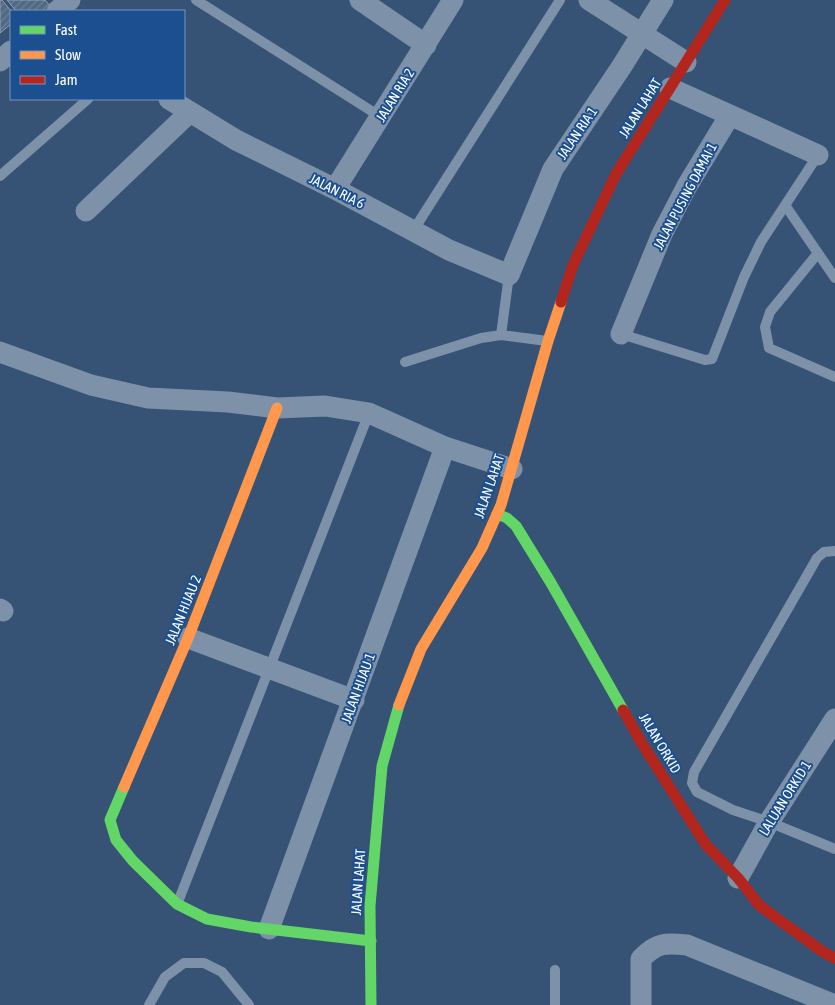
<svg xmlns="http://www.w3.org/2000/svg" width="835" height="1005" font-family="'Asap Condensed',sans-serif">
<defs>
<pattern id="building-hatch" width="6" height="6" patternUnits="userSpaceOnUse" patternTransform="scale(1.25)"><rect width="6" height="6" fill="#526984"/><path d="M-1 1l2-2M0 6l6-6M5 7l2-2" fill="none" stroke="#6c8096"/></pattern>
</defs>
<rect width="100%" height="100%" fill="#365274"/>
<path fill="url(#building-hatch)" stroke="#92a2b6" d="M0,0H2L11,11V24L0,33Z
M7,0H45L53,9L50,11H16Z"/>
<g fill="none" stroke-linecap="round" stroke-linejoin="round">
<path stroke="#7d92a8" stroke-width="10" d="M196,0L381,117
M0,176L88,99
M785,205L835,278
M413,231L560,0
M818,253L770,312L765,327L769,348L835,377
M621,334L705,360L712,359L744,277L761,242L818,155
M501,335L509,275
M405,362L481,338L501,335L547,341
M835,551L824,552L817,558L694,772L692,783L697,792L733,810L769,822L835,849
M178,902L369,413
M149,1005L165,977L184,963H204L222,972L249,1005
M555,1005V970"/>
<path stroke="#7d92a8" stroke-width="21" d="M360,0L426,45
M589,0L686,62
M57,11L70,0
M0,61L11,51
M670,88L818,155
M169,99L236,140L335,189L449,250L509,275L553,169L622,66L663,0
M335,189L453,0
M86,211L190,112
M621,334L662,234L687,186L730,115
M0,352L91,385L148,398L228,402L277,408L325,406L369,413L445,447L512,469
M0,609L3,611
M188,638L354,700
M738,878L769,822L835,719
M269,929L445,447
M641,1005V959C657,942 666,943 687,945L835,1005"/>
<path stroke="#63d668" stroke-width="11" d="M497,514L507,518L516,526L551,583L623,710
M124,787L110,820L116,840L133,861L177,904L207,919L251,927L371,941
M371,1005L370,906L382,766L399,705"/>
<path stroke="#ff974d" stroke-width="11" d="M399,705L421,649L482,548L501,505L548,341L561,302
M124,787L188,638L277,408"/>
<path stroke="#b3261e" stroke-width="11" d="M561,302L573,265L616,174L725,0
M623,710L641,742L706,845L738,878L760,906L823,952L835,958"/>
</g>
<g text-anchor="middle" stroke-width="4" stroke-linejoin="round" paint-order="stroke">
<g font-size="14" fill="#fff" stroke="#1b4f8f">
<text transform="translate(395 95) rotate(-58)" y="5">JALAN RIA 2</text>
<text transform="translate(640 108) rotate(-58)" y="5">JALAN LAHAT</text>
<text transform="translate(577 133) rotate(-56)" y="5">JALAN RIA 1</text>
<text transform="translate(337 191) rotate(27)" y="5">JALAN RIA 6</text>
<text transform="translate(685 196) rotate(-62)" y="5">JALAN PUSING DAMAI 1</text>
<text transform="translate(489 486) rotate(-71)" y="5">JALAN LAHAT</text>
<text transform="translate(183 610) rotate(-68)" y="5">JALAN HIJAU 2</text>
<text transform="translate(358 688) rotate(-70)" y="5">JALAN HIJAU 1</text>
<text transform="translate(660 743) rotate(59)" y="5">JALAN ORKID</text>
<text transform="translate(785 798) rotate(-58)" y="5">LALUAN ORKID 1</text>
<text transform="translate(358 882) rotate(-86)" y="5">JALAN LAHAT</text>
</g>
</g>
<rect x="10" y="10" width="175" height="90" fill="#1b4f8f" stroke="#7695bc"/>
<rect x="20" y="26" width="25" height="8" fill="#63d668" stroke="#7695bc"/>
<text x="55" y="35" font-size="15" fill="#ffffff">Fast</text>
<rect x="20" y="51" width="25" height="8" fill="#ff974d" stroke="#7695bc"/>
<text x="55" y="60" font-size="15" fill="#ffffff">Slow</text>
<rect x="20" y="76" width="25" height="8" fill="#b3261e" stroke="#7695bc"/>
<text x="55" y="85" font-size="15" fill="#ffffff">Jam</text>
</svg>
